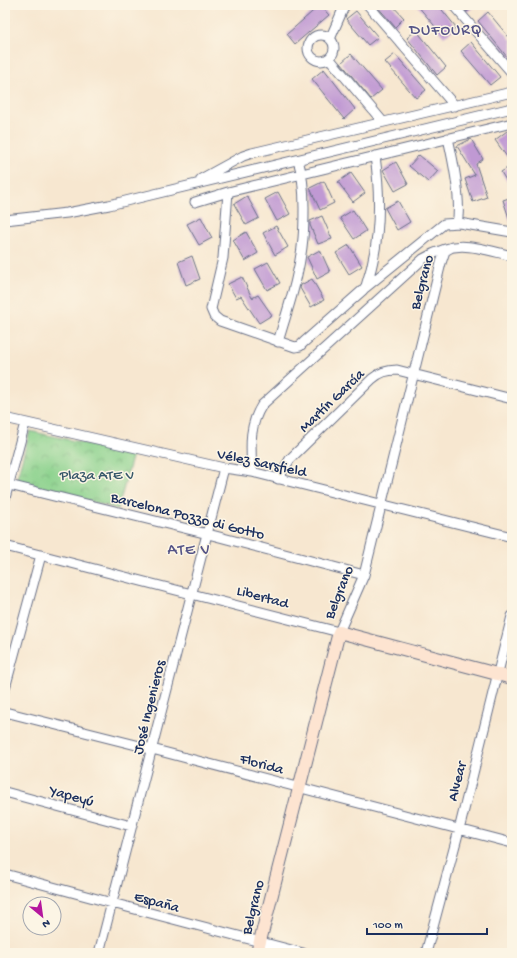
<svg xmlns="http://www.w3.org/2000/svg" width="517" height="958" font-family="'Gochi Hand',sans-serif">
<defs>
<pattern id="park-crowns" width="20" height="18" patternUnits="userSpaceOnUse"><rect width="20" height="18" fill="#8bd28d"/><path d="M2 6a3 3 0 1 1 6 0M12 15a3 3 0 1 1 6 0" fill="none" stroke="#71ab76"/></pattern>
</defs>
<rect width="100%" height="100%" fill="#fcf5e5"/>
<filter id="ink" filterUnits="userSpaceOnUse"><feTurbulence type="fractalNoise" baseFrequency=".025" numOctaves="2"/><feDisplacementMap in="SourceGraphic" scale="8" xChannelSelector="R" yChannelSelector="G"/><feConvolveMatrix kernelMatrix="1 2 1 2 8 2 1 2 1" color-interpolation-filters="sRGB"/></filter>
<filter id="wash" filterUnits="userSpaceOnUse"><feTurbulence type="fractalNoise" baseFrequency=".012" numOctaves="4" result="noise"/><feDisplacementMap in="SourceGraphic" scale="16" xChannelSelector="R" yChannelSelector="G"/><feGaussianBlur stdDeviation="0.9" result="paint"/><feColorMatrix in="noise" values="0 0 0 0 0 0 0 0 0 0 0 0 0 0 0 0 0 1.4 0 .05"/><feComposite in="paint" operator="in"/></filter>
<g filter="url(#wash)">
<rect width="100%" height="100%" fill="#f7e7d0"/>
<path fill="url(#park-crowns)" stroke="#538076" d="M30,431L133,454L118,509L16,481Z"/>
<g id="blocks">
<path fill="#c099d3" d="M320,5L329,15L295,44L287,34Z
M376,5H392L404,18L395,27Z
M417,5H438L456,27L444,37Z
M461,5H476L467,12Z
M356,11L378,37L368,45L346,19Z
M488,12L512,41V63L478,21Z
M416,30L446,67L437,75L407,38Z
M471,42L500,77L490,85L461,51Z
M351,54L382,90L371,99L341,63Z
M395,54L426,90L416,98L385,62Z
M324,69L355,109L344,119L312,79Z
M507,131L512,138V164L495,140Z
M471,139L483,159L476,164L487,197L473,202L465,179L475,175L457,146Z
M419,155L438,171L428,182L409,166Z
M396,162L408,184L395,191L383,170Z
M512,165V190L501,172Z
M351,173L365,193L353,202L338,182Z
M324,181L334,203L320,210L310,188Z
M278,192L290,214L277,221L265,199Z
M247,196L259,218L246,225L234,204Z
M512,197V224H511L503,200Z
M398,201L410,222L397,230L385,208Z
M353,210L366,231L354,239L340,218Z
M322,216L332,239L318,244L310,225V221Z
M201,217L212,238L199,245L187,224Z
M276,226L288,247L275,255L263,233Z
M246,232L258,253L245,261L233,240Z
M349,245L362,266L349,274L336,253Z
M320,250L330,272L317,279L307,257Z
M192,256L200,279L186,285L178,262Z
M268,262L280,283L267,290L255,269Z
M242,277L252,298L258,295L272,315L259,323L241,296L236,298L228,284Z
M312,279L324,300L311,307L300,288L301,285Z"/>
</g>
</g>
<g filter="url(#ink)">
<use href="#blocks" fill-opacity="0" stroke="#686f86" stroke-width="1"/>
<g fill="none" stroke-linecap="round" stroke-linejoin="round">
<defs>
<path id="minor" d="M368,5L455,106
M453,5L512,73
M308 48a13 13 0 1 1 26 0a13 13 0 1 1-26 0Z
M330,39L344,7
M329,58L383,122
M448,138C453,160 462,202 457,223
M201,179L243,156L252,153L512,92
M228,192L223,258L211,309L214,316L220,321L295,347L300,346L304,342L363,290L366,286C380,245 381,199 375,156
M195,202L228,192L512,123
M5,220L67,213L109,205L512,108
M365,288L444,224L459,223L512,232
M278,342C288,308 300,274 303,238C304,228 304,218 304,208C304,191 303,176 298,160
M5,418L224,468L252,472L512,537
M252,472C251,448 248,427 262,405L423,259C458,238 475,247 512,256
M278,479L290,459L372,379C380,372 387,370 397,370L512,399
M5,484L208,534L364,575
M5,498L25,423
M5,546L339,632L364,575L441,263L445,251L452,247
M5,688L41,555
M5,712L152,749L512,843
M5,792L131,826
M5,874L112,903L303,953
M99,953L224,468
M426,953L459,830L512,616"/>
<path id="secondary" d="M257,953L339,632L512,678"/>
</defs>
<use href="#minor" stroke="#686f86" stroke-width="11"/>
<use href="#secondary" stroke="#686f86" stroke-width="14"/>
<use href="#minor" stroke="#fff" stroke-width="9"/>
<use href="#secondary" stroke="#fde4d1" stroke-width="12"/>
</g>
</g>
<g text-anchor="middle" stroke-width="3" stroke-linejoin="round" paint-order="stroke">
<g font-size="15" fill="#1b2f5e" stroke="#fcf5e5">
<text transform="translate(421 282) rotate(-75)" y="5">Belgrano</text>
<text transform="translate(331 400) rotate(-44)" y="5">Martín García</text>
<text transform="translate(262 462) rotate(12)" y="5">Vélez Sarsfield</text>
<text transform="translate(188 515) rotate(14)" y="5">Barcelona Pozzo di Gotto</text>
<text transform="translate(338 592) rotate(-68)" y="5">Belgrano</text>
<text transform="translate(263 596) rotate(15)" y="5">Libertad</text>
<text transform="translate(148 707) rotate(-76)" y="5">José Ingenieros</text>
<text transform="translate(262 763) rotate(15)" y="5">Florida</text>
<text transform="translate(456 781) rotate(-76)" y="5">Alvear</text>
<text transform="translate(72 795) rotate(15)" y="5">Yapeyú</text>
<text transform="translate(157 901) rotate(15)" y="5">España</text>
<text transform="translate(252 907) rotate(-76)" y="5">Belgrano</text>
</g>
<g font-size="15" fill="#37586a" stroke="#fcf5e5">
<text x="97" y="479">Plaza ATE V</text>
</g>
<g font-size="16" letter-spacing="1" fill="#555487" stroke="#fcf5e5">
<text x="446" y="34">DUFOURQ</text>
<text x="189" y="554">ATE V</text>
</g>
</g>
<rect width="517" height="958" fill="none" stroke="#fcf5e5" stroke-width="20"/>
<g transform="translate(42 916) rotate(151)"><circle r="19" fill="#fcf5e5" stroke="#a2a6af"/>
<path d="M0-3L7 15L0 10L-7 15Z" fill="#b5179e"/>
<text y="-6" font-size="11" font-weight="bold" text-anchor="middle" fill="#1b2f5e">N</text>
</g>
<path d="M367 928v6h120v-6" fill="none" stroke="#1b2f5e" stroke-width="2"/>
<text x="373" y="928" font-size="12" fill="#1b2f5e" stroke="#fcf5e5" stroke-width="3" paint-order="stroke">100 m</text>
</svg>
